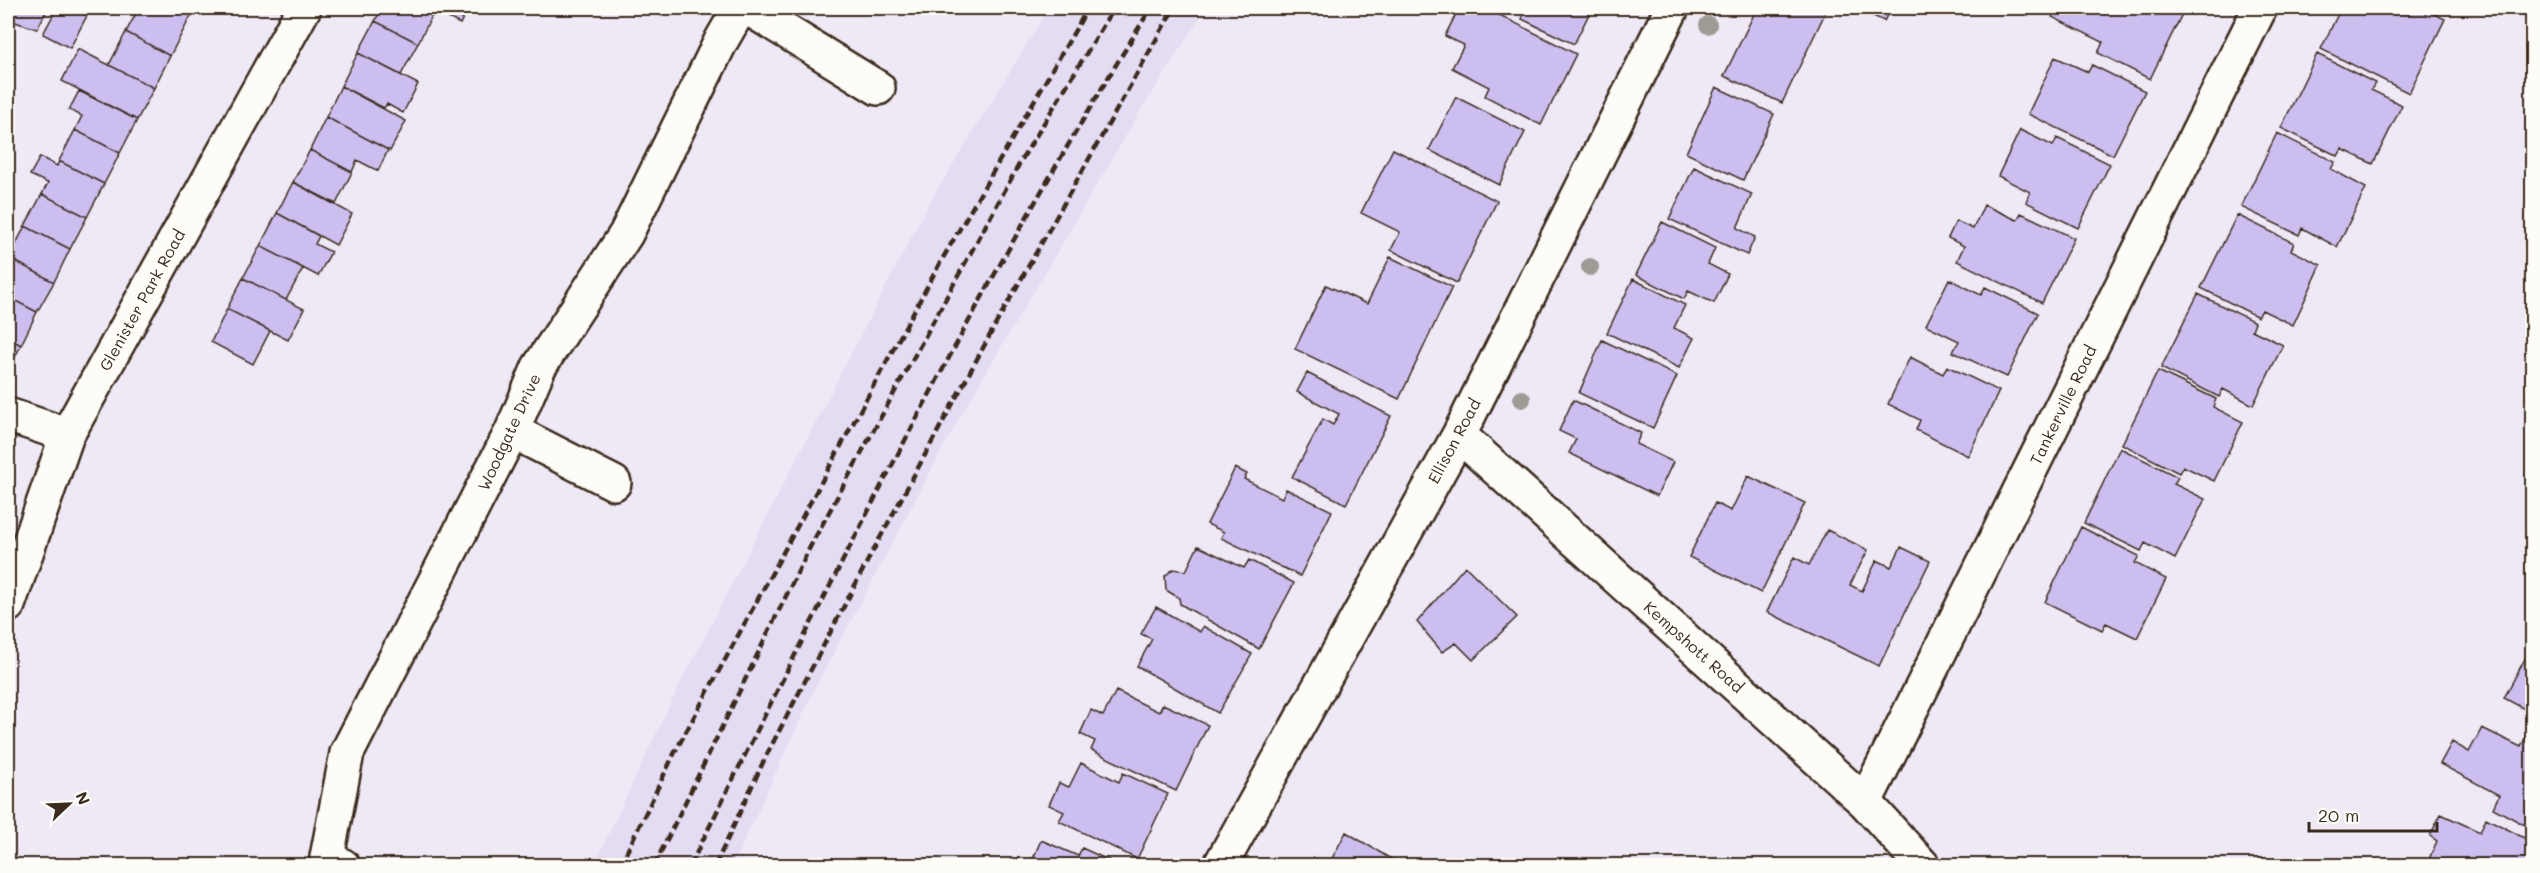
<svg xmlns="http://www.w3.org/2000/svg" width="2540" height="873" font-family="Mali,sans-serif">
<rect width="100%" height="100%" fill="#eee9f5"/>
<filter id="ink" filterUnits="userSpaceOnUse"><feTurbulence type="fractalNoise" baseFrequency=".0167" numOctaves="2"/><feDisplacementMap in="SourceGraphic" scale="12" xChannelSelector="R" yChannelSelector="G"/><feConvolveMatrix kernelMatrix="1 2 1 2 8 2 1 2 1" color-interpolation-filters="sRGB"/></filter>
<g filter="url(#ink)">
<path fill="#e4dcf3" d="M1049,8H1206L1139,113L958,420L815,688L733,865H594L674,696L927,207Z"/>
<path fill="#ccbeef" stroke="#3b2a1e" stroke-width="1.5" d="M8,8H48L37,29L12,21L9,33Z
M57,8H91L70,48L43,34Z
M139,8H195L170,56L126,32Z
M382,8H429L435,10L418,43L375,21Z
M429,8H468L460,24Z
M1459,8H1486L1576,54L1541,125L1485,96L1489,87L1452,68L1464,45L1445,36Z
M1526,8H1592L1574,44L1522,19Z
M1757,8L1827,9L1782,103L1724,76Z
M1856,8H1891L1884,21Z
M2056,8H2169L2182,14L2150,79L2098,53L2103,42L2052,17Z
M2341,8H2422L2445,19L2409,93L2321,49Z
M375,21L418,43L401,75L358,53Z
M126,32L170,56L154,88L109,65Z
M78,49L154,88L137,120L62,81Z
M358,53L418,84L403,113L387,104L384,108L341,86Z
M2317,54L2375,83L2371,90L2402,105L2373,164L2342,149L2338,156L2281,128Z
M2055,57L2088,72L2092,65L2145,91L2113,155L2028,114Z
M341,86L406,121L390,151L326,117Z
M1716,87L1774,114L1743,180L1686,153Z
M79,91L137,120L120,153L75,130L82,116L69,110Z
M1456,97L1525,132L1499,185L1429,150Z
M326,117L388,150L378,171L357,160L352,172L310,150Z
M75,130L120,153L104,184L59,161Z
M2020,130L2053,146L2057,138L2110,164L2078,228L2026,202L2030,192L1998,176Z
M2277,133L2335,162L2331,169L2366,188L2337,247L2302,228L2299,235L2241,207Z
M1393,149L1497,201L1457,283L1391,250L1400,232L1361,213Z
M310,150L352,172L336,204L293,182Z
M40,157L57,166L59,161L104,184L87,217L42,194L48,183L30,175Z
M1694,167L1752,194L1737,228L1755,237L1747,255L1669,219Z
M293,182L352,214L336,245L277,213Z
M42,194L87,217L70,249L25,226Z
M1984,205L2017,220L2021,213L2074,238L2042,303L1957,261L1964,246L1948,238L1956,221L1973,229Z
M277,213L319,236L315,244L331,252L318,276L260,246Z
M2237,215L2294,243L2291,250L2321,265L2293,325L2262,310L2258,317L2201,288Z
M1662,222L1715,248L1708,264L1728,274L1714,303L1688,291L1684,299L1636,275Z
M25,226L70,249L54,282L9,258Z
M260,246L303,268L286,300L243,278Z
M1390,257L1452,287L1399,399L1295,349L1326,285L1367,304Z
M9,258L54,282L37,312L8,297Z
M243,278L304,309L288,340L227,309Z
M1633,279L1685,305L1674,328L1694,338L1679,368L1607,333Z
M1949,279L1981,295L1985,287L2038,313L2007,377L1953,352L1959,341L1926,325Z
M2198,294L2255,322L2252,330L2283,345L2253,405L2223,389L2219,397L2161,368Z
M8,297L37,312L21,345L8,338Z
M227,309L270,331L253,364L211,342Z
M8,338L21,345L8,371Z
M1602,340L1677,376L1653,428L1579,393Z
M1910,357L1943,374L1947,366L1999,391L1968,456L1916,430L1920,420L1888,404Z
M2158,371L2216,399L2213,407L2243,422L2214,481L2183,466L2179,473L2122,444Z
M1307,373L1391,416L1346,504L1292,477L1323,419L1333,425L1339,414L1297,392Z
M1573,400L1641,433L1636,444L1673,462L1657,496L1569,453L1576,439L1559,431Z
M2120,448L2178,477L2174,484L2205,499L2175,559L2145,543L2141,551L2084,523Z
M1235,468L1247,474L1244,479L1282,498L1286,489L1332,511L1300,576L1221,538L1224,532L1207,524Z
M1748,476L1805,503L1761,593L1689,557L1715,503L1731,511Z
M2081,527L2139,556L2135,563L2166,579L2137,638L2106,623L2102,630L2045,602Z
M1827,530L1868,550L1850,585L1862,591L1877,560L1891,567L1901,547L1930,561L1879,666L1767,612L1794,557L1809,565Z
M1198,546L1244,568L1249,560L1294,583L1259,649L1180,604L1179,598L1166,590L1165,576L1173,569L1186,571Z
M1465,566L1517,617L1473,660L1456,643L1442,652L1417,622Z
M1156,607L1200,632L1203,626L1252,654L1218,713L1137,666L1152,639L1141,634Z
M2527,655L2532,658V713L2504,698Z
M1116,691L1159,712L1163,704L1208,725L1176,791L1091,750L1095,741L1080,734L1091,710L1103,716Z
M2482,728L2521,747L2527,734L2532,737V829L2493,808L2499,795L2440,764L2452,742L2469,752Z
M1081,763L1119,782L1123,773L1168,794L1137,859L1059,821L1064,812L1049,805L1059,783L1069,787Z
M2441,814L2480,832L2486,818L2532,842V859L2529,866H2426L2437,841L2430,836Z
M1346,832L1396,862L1393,866H1328Z
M1041,840L1078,856L1082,848L1121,866H1030Z"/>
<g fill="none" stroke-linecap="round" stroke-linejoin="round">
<defs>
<path id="minor" d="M748,8L878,88
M8,415L67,435
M512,431L614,483
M1459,435L1865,802L1923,866
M8,605L67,435L304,8
M1865,802L2260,8
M343,866L327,857L347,753L512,431L539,367L626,234L721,41L740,8
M1220,866L1459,435L1672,8"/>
</defs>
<use href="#minor" stroke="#3b2a1e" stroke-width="38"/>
<use href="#minor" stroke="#fdfcf7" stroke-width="33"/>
<path stroke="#3b2a1e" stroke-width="4.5" stroke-dasharray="9 4.5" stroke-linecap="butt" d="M620,866L675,752L940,263L1088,8
M654,866L811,545L1022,159L1114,8
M690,866C834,575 979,283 1151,8
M715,866L765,758L867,562L997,322L1174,8"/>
</g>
<g fill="#9d9b93">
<circle cx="1708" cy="25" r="9"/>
<circle cx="1590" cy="267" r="9"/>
<circle cx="1522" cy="399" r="9"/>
</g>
</g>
<g text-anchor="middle" stroke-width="4.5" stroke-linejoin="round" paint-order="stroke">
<g font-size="16" fill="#3b2a1e" stroke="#fdfcf7">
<text transform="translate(142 300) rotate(-61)" y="6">Glenister Park Road</text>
<text transform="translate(2063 405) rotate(-64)" y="6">Tankerville Road</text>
<text transform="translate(509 432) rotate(-65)" y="6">Woodgate Drive</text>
<text transform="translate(1454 441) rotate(-62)" y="6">Ellison Road</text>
<text transform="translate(1694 647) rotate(42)" y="6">Kempshott Road</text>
</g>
</g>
<rect width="2540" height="873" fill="none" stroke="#fdfcf7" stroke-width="30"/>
<rect x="15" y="15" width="2510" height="843" fill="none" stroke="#3b2a1e" stroke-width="2" filter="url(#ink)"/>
<g transform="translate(69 804) rotate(67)" stroke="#fdfcf7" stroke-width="4.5" paint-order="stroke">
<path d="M0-4.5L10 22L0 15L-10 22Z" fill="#3b2a1e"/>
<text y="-9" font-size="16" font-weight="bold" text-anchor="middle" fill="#3b2a1e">N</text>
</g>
<path d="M2309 822v9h128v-9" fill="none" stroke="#3b2a1e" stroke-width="3"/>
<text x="2318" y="822" font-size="18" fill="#3b2a1e" stroke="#fdfcf7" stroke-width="4.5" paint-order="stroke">20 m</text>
</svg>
